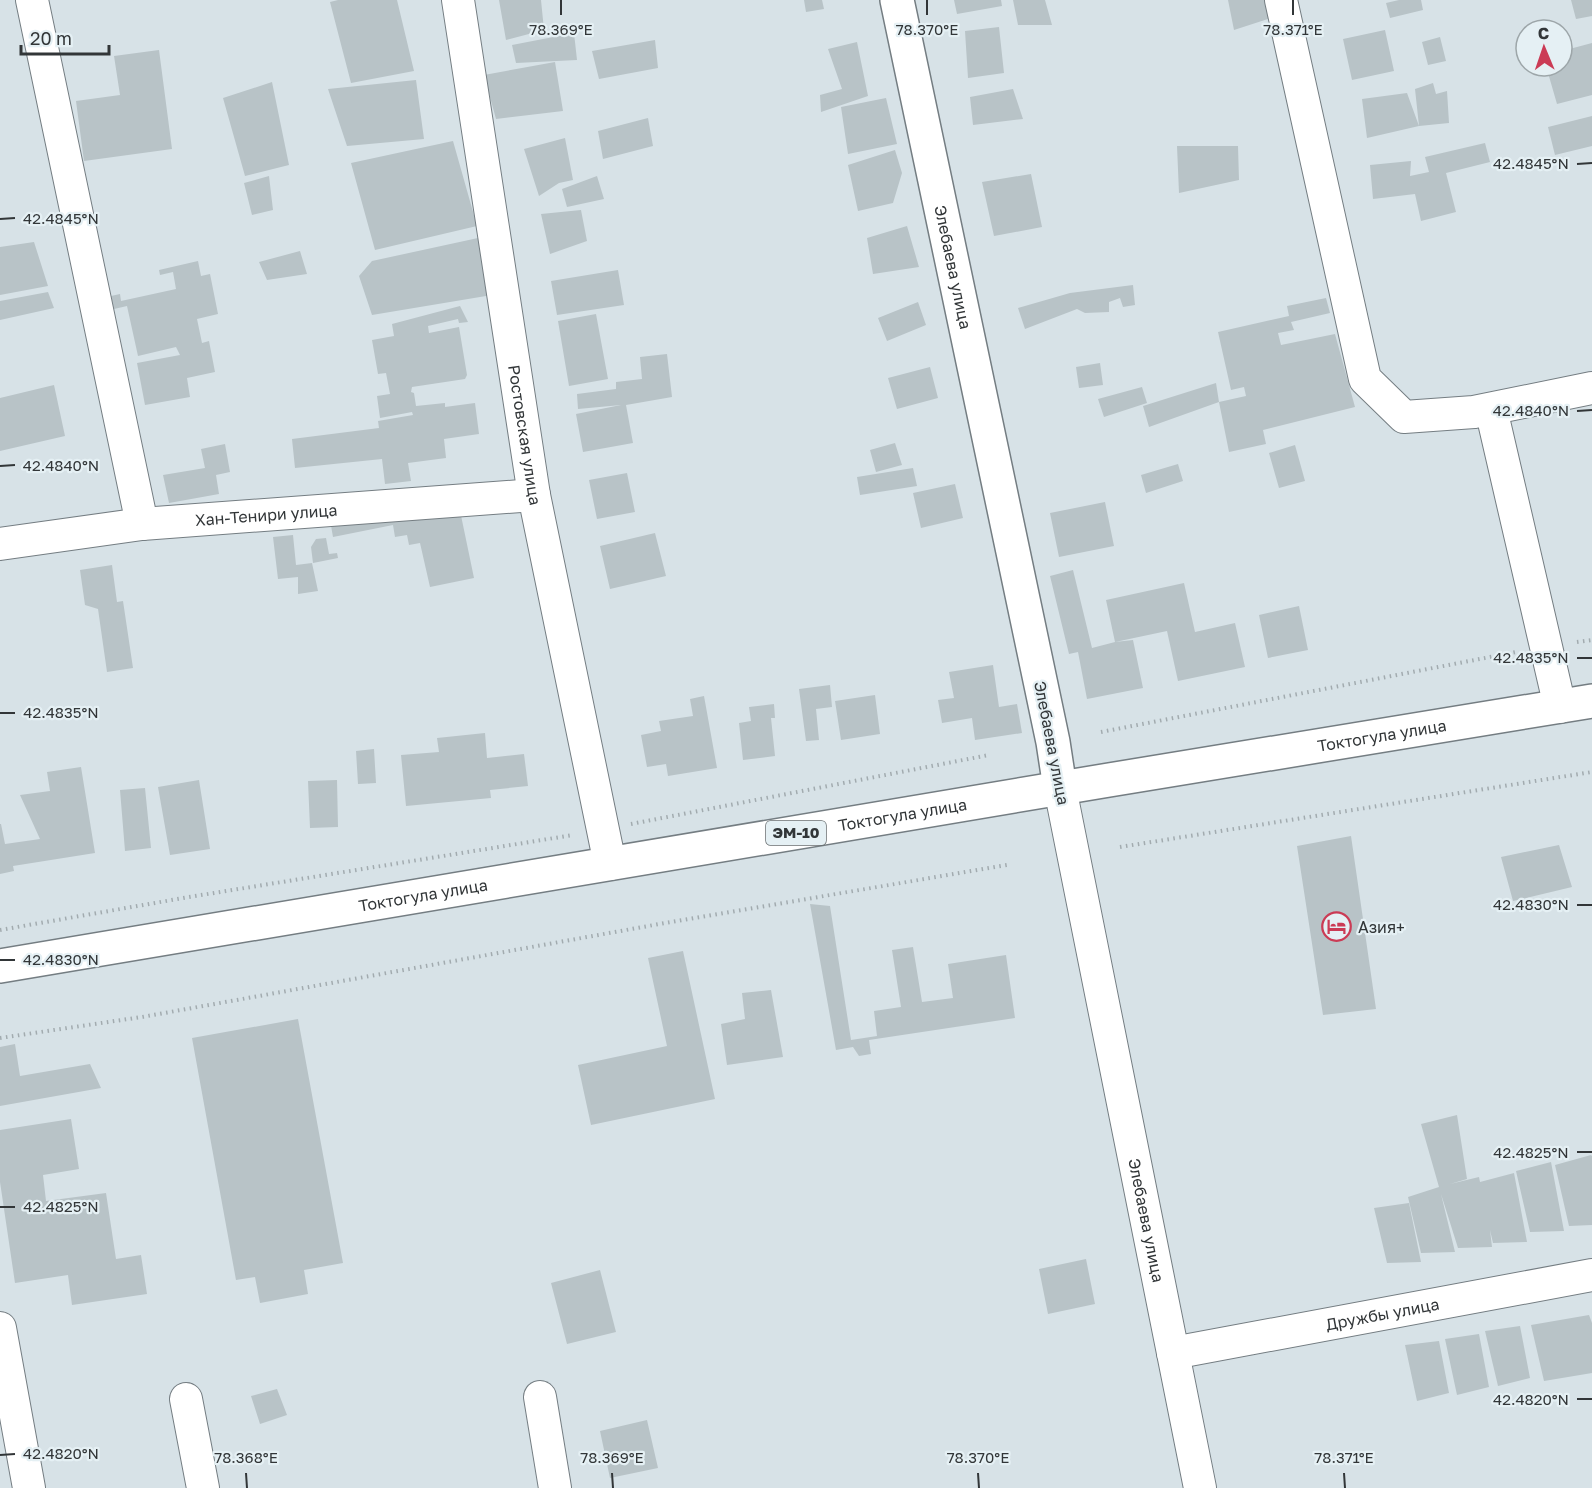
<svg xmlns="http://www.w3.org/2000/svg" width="1592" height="1488" font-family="'Golos Text',sans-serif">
<rect width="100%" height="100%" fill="#d7e2e7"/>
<path fill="#b8c3c7" d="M338,0H397L414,71L351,83L330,2Z
M499,0H541L544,30L506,40Z
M804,0H822L824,9L806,12Z
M954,0H1001L1002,6L957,14Z
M1013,0H1045L1052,25H1018Z
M1228,0H1265L1271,18L1234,30Z
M1399,0H1421L1423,10L1390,18L1386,3Z
M1571,0H1592V16L1576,19Z
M999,27L1004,73L968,78L965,31Z
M1385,30L1394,71L1352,80L1343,39Z
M574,33L577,60L516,63L512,45Z
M1440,37L1446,61L1428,65L1422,42Z
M655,40L658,68L599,79L592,51Z
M857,42L868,96L821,112L820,95L842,89L828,49Z
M1592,43V95L1557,104L1546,66H1562V51Z
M159,50L172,149L84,161L76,101L120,95L114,56Z
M555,62L563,111L496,119L484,75Z
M416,80L424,139L347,146L328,89Z
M272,82L289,165L245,176L223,98Z
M1433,83L1436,94L1447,91L1449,123L1419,126L1415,89Z
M1013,89L1023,119L973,125L970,97Z
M1407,93L1419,126L1367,138L1362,99Z
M886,98L897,144L848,154L841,107Z
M1592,116V146L1555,155L1548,127Z
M648,118L653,146L603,159L598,131Z
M565,138L573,180L559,183L539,196L524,149Z
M453,141L477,226L375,250L351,163Z
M1485,143L1490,162L1446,173L1456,212L1421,221L1415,194L1373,199L1370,165L1411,161L1410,176L1429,172L1425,157Z
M1177,146H1238L1239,180L1179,193Z
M895,150L902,173L893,203L858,211L848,165Z
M1031,174L1042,227L994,236L982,182Z
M269,176L273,210L252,215L244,183Z
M597,176L604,199L567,207L562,189Z
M581,210L587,241L550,254L541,214Z
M907,226L919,267L873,274L867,238Z
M478,238L492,295L372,315L359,276L372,261Z
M34,242L48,286L0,295V247Z
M300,251L307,274L267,280L259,262Z
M198,261L201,276L210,274L218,314L197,319L202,343L209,341L215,372L187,378L190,397L145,405L137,363L180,355L176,347L138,356L127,306L114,309L111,296L120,294L121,301L176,289L173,272L160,275L159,270Z
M618,270L624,305L557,315L551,281Z
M1133,285L1135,305L1123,307L1120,298L1109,302V312L1085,313L1077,309L1025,329L1018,308L1070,293Z
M48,292L54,308L0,320V301Z
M1326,298L1330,313L1291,322L1294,330L1278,333L1281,345L1335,334L1355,407L1263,430L1266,444L1229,452L1219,402L1149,427L1143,406L1216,383L1219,402L1246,396L1244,387L1231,390L1218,332L1289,316L1287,306Z
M918,302L926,325L887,341L878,318Z
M460,306L468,322L459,323L458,319L428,326L429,333L459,327L467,375L465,379L412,387L411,392L414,393L416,406L445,403V407L475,403L479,434L444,439L446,458L408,463L411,481L385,484L382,459L295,468L292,439L379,428L378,421L413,415L412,412L380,418L377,396L390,394L386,373L378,374L372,340L394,336L392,324Z
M596,314L608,379L569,386L558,321Z
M667,354L672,397L626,405L633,443L583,452L576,414L621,405L578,409L577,394L616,389V382L642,379L640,357Z
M1100,363L1103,385L1079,388L1076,367Z
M930,367L938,398L897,409L888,378Z
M54,385L65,436L0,451V398Z
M1142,387L1147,403L1104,417L1098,399Z
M895,443L902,465L876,472L870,450Z
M225,444L230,472L216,475L219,494L169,503L163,475L205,468L201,449Z
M1295,445L1305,481L1279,488L1269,453Z
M1178,464L1183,481L1146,493L1141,475Z
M913,468L917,486L860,495L857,477Z
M627,473L635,512L597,519L589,480Z
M955,484L963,518L921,528L913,493Z
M458,501L474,578L430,587L420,543L409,545L407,535L395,537L393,525L333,537L330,520Z
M1105,502L1114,546L1059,557L1050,513Z
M655,533L666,576L610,589L600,546Z
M293,535L296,565L312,563L318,591L298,594V577L278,579L273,537Z
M326,538L329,554L337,553L338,558L313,563L311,547L316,539Z
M112,565L117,602L123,601L133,668L107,672L98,609L85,605L80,570Z
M1073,570L1092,648L1115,642L1106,600L1184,583L1195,632L1235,623L1245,667L1178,681L1167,631L1115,642L1133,640L1143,688L1087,699L1078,652L1069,654L1050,576Z
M1299,606L1308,650L1268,658L1259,615Z
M993,665L999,707L1017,704L1022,733L975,740L972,718L942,723L938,700L954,698L949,672Z
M830,685L832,707L816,709L819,740L806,741L799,689Z
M875,695L880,734L841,740L835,701Z
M704,696L717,768L668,776L666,764L647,767L641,735L661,731L659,721L693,716L690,699Z
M774,704L775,718H771L775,756L743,760L739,723L751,721L749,707Z
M485,733L487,758L524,754L528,786L490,790L491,798L406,806L401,755L439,752L437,738Z
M374,749L376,783L358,784L356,751Z
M81,767L95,853L13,866L14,871L0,874V824H1L5,844L40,839L20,795L50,791L47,772Z
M199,780L210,849L170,855L158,787Z
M337,780L338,827L310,828L308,781Z
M145,788L151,848L125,851L120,790Z
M1351,836L1376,1009L1323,1015L1297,846Z
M1559,845L1572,887L1513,901L1501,857Z
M810,904L830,906L851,1040L877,1036L874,1011L901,1007L892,950L913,947L922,1002L953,998L948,964L1006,955L1015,1018L869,1040L871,1054L859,1056L853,1047L836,1050Z
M683,951L715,1099L591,1125L578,1065L667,1046L648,958Z
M771,990L783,1057L727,1065L721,1024L745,1019L742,993Z
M298,1019L343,1263L304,1270L308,1294L260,1303L255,1277L236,1280L192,1038Z
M15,1044L20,1076L90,1064L101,1088L0,1106V1047Z
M1457,1115L1467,1179L1450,1184L1479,1177L1480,1182L1514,1173L1527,1242L1493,1243L1490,1230L1492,1247L1458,1248L1441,1194L1455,1252L1421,1253L1408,1197L1439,1187L1421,1124Z
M71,1119L79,1169L43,1175L46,1201L106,1193L116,1259L141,1255L147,1294L72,1305L68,1275L15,1283L0,1182V1130Z
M1591,1155L1592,1156V1225L1569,1226L1555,1165Z
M1551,1162L1564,1231L1530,1232L1516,1171Z
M1409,1203L1421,1262L1387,1263L1374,1208Z
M1086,1259L1095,1304L1048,1314L1039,1269Z
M600,1270L616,1332L567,1344L551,1283Z
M1589,1315L1592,1323V1373L1544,1381L1531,1325Z
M1520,1326L1530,1378L1498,1386L1485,1331Z
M1479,1334L1489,1387L1457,1395L1445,1339Z
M1439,1341L1449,1393L1417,1401L1405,1345Z
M277,1389L287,1415L260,1424L251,1396Z
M647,1420L658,1468L610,1478L600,1431Z"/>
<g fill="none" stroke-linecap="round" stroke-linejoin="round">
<defs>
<g id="minor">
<path d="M32,0L142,524"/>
<path id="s1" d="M458,0L534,495L610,864"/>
<path d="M1281,0L1365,379L1404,417L1474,412L1592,388"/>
<path d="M1491,409L1560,707"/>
<path id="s2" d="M0,544L142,524L534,495"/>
<path id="s3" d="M1060,788L1200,1488"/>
<path d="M0,1328L29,1488"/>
<path id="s4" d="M1173,1353L1592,1275"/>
<path d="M540,1397L555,1488"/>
<path d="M186,1399L203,1488"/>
</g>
<g id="major">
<path id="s5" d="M897,0L1053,742L1060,788"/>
</g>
<g id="highway">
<path id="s6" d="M0,966L1109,780L1592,701"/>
</g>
</defs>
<use href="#minor" stroke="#747d82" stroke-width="34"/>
<use href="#major" stroke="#747d82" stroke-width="36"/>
<use href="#highway" stroke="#747d82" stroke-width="36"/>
<path stroke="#a2abaf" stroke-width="4" stroke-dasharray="1.5 4.5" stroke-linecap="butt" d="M1577,642L1592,640
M1101,732L1516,652
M631,824L989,755
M1120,847L1592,772
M0,930L189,897L573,835
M0,1038L142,1017L665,923L1007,865"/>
<use href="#minor" stroke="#fff" stroke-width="32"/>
<use href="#major" stroke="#fff" stroke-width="33"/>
<use href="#highway" stroke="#fff" stroke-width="33"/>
</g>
<path fill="none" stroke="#323638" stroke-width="2" d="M561,0V15M927,0V15M1293,0V15M1577,164L1592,163M0,219L15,218M1577,411L1592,410M0,466L15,465M1577,658H1592M0,713H15M1577,905H1592M0,960H15M1577,1152H1592M0,1207H15M1577,1399H1592M0,1455L15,1454M246,1473L247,1488M612,1473L613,1488M978,1473L979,1488M1344,1473L1345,1488"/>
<defs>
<symbol id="hotel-ring" viewBox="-11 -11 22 22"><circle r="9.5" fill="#e5f0f4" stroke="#cb3b55" stroke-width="1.5"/><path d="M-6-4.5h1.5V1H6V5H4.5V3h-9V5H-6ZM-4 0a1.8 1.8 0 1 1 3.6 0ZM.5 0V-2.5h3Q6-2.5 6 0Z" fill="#cb3b55"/></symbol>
</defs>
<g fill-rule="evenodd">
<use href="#hotel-ring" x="1320" y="910" width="33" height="33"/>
</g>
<g text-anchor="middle" stroke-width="4.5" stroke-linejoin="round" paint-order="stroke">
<rect fill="#e5f0f4" stroke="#686e70" stroke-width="1.5" x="766" y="821" width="60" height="24" rx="4.5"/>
<g font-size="15" font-weight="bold" fill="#323638">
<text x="796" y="838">ЭМ-10</text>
</g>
<g font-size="16" fill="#323638" stroke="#e5f0f4">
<text dy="6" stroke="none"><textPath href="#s5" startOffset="273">Элебаева улица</textPath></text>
<text dy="6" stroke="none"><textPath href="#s1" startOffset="440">Ростовская улица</textPath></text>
<text dy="6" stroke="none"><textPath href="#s2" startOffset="268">Хан-Тенири улица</textPath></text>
<text dy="6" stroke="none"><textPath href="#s6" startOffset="1401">Токтогула улица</textPath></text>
<text transform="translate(1052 743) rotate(79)" y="6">Элебаева улица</text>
<text dy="6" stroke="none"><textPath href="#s6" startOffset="915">Токтогула улица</textPath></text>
<text dy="6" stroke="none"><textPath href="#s6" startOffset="429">Токтогула улица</textPath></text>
<text dy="6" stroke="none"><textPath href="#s3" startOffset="441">Элебаева улица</textPath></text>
<text dy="6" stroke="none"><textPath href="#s4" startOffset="213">Дружбы улица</textPath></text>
</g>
<g font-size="16" fill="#323638" stroke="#e5f0f4" text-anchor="start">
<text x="1358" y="933">Aзия+</text>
</g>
</g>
<g font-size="15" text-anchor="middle" fill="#323638" stroke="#e5f0f4" stroke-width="4.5" stroke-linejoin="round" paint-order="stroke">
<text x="561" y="35">78.369°E</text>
<text x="927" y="35">78.370°E</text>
<text x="1293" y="35">78.371°E</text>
<text x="1531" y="169">42.4845°N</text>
<text x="61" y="224">42.4845°N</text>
<text x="1531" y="416">42.4840°N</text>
<text x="61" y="471">42.4840°N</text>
<text x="1531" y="663">42.4835°N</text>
<text x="61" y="718">42.4835°N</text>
<text x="1531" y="910">42.4830°N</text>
<text x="61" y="965">42.4830°N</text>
<text x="1531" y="1158">42.4825°N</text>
<text x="61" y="1212">42.4825°N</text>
<text x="1531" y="1405">42.4820°N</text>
<text x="61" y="1459">42.4820°N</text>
<text x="246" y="1463">78.368°E</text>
<text x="612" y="1463">78.369°E</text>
<text x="978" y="1463">78.370°E</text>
<text x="1344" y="1463">78.371°E</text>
</g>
<g transform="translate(1544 48) rotate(358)"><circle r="28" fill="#e5f0f4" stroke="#9da6a9" stroke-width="1.5"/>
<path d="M0-4.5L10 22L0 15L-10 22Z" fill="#cb3b55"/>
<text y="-9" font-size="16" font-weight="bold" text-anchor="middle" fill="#323638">С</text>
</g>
<path d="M21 45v9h88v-9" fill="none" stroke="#323638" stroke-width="3"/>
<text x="30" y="45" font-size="18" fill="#323638" stroke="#e5f0f4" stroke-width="4.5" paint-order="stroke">20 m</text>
</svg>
